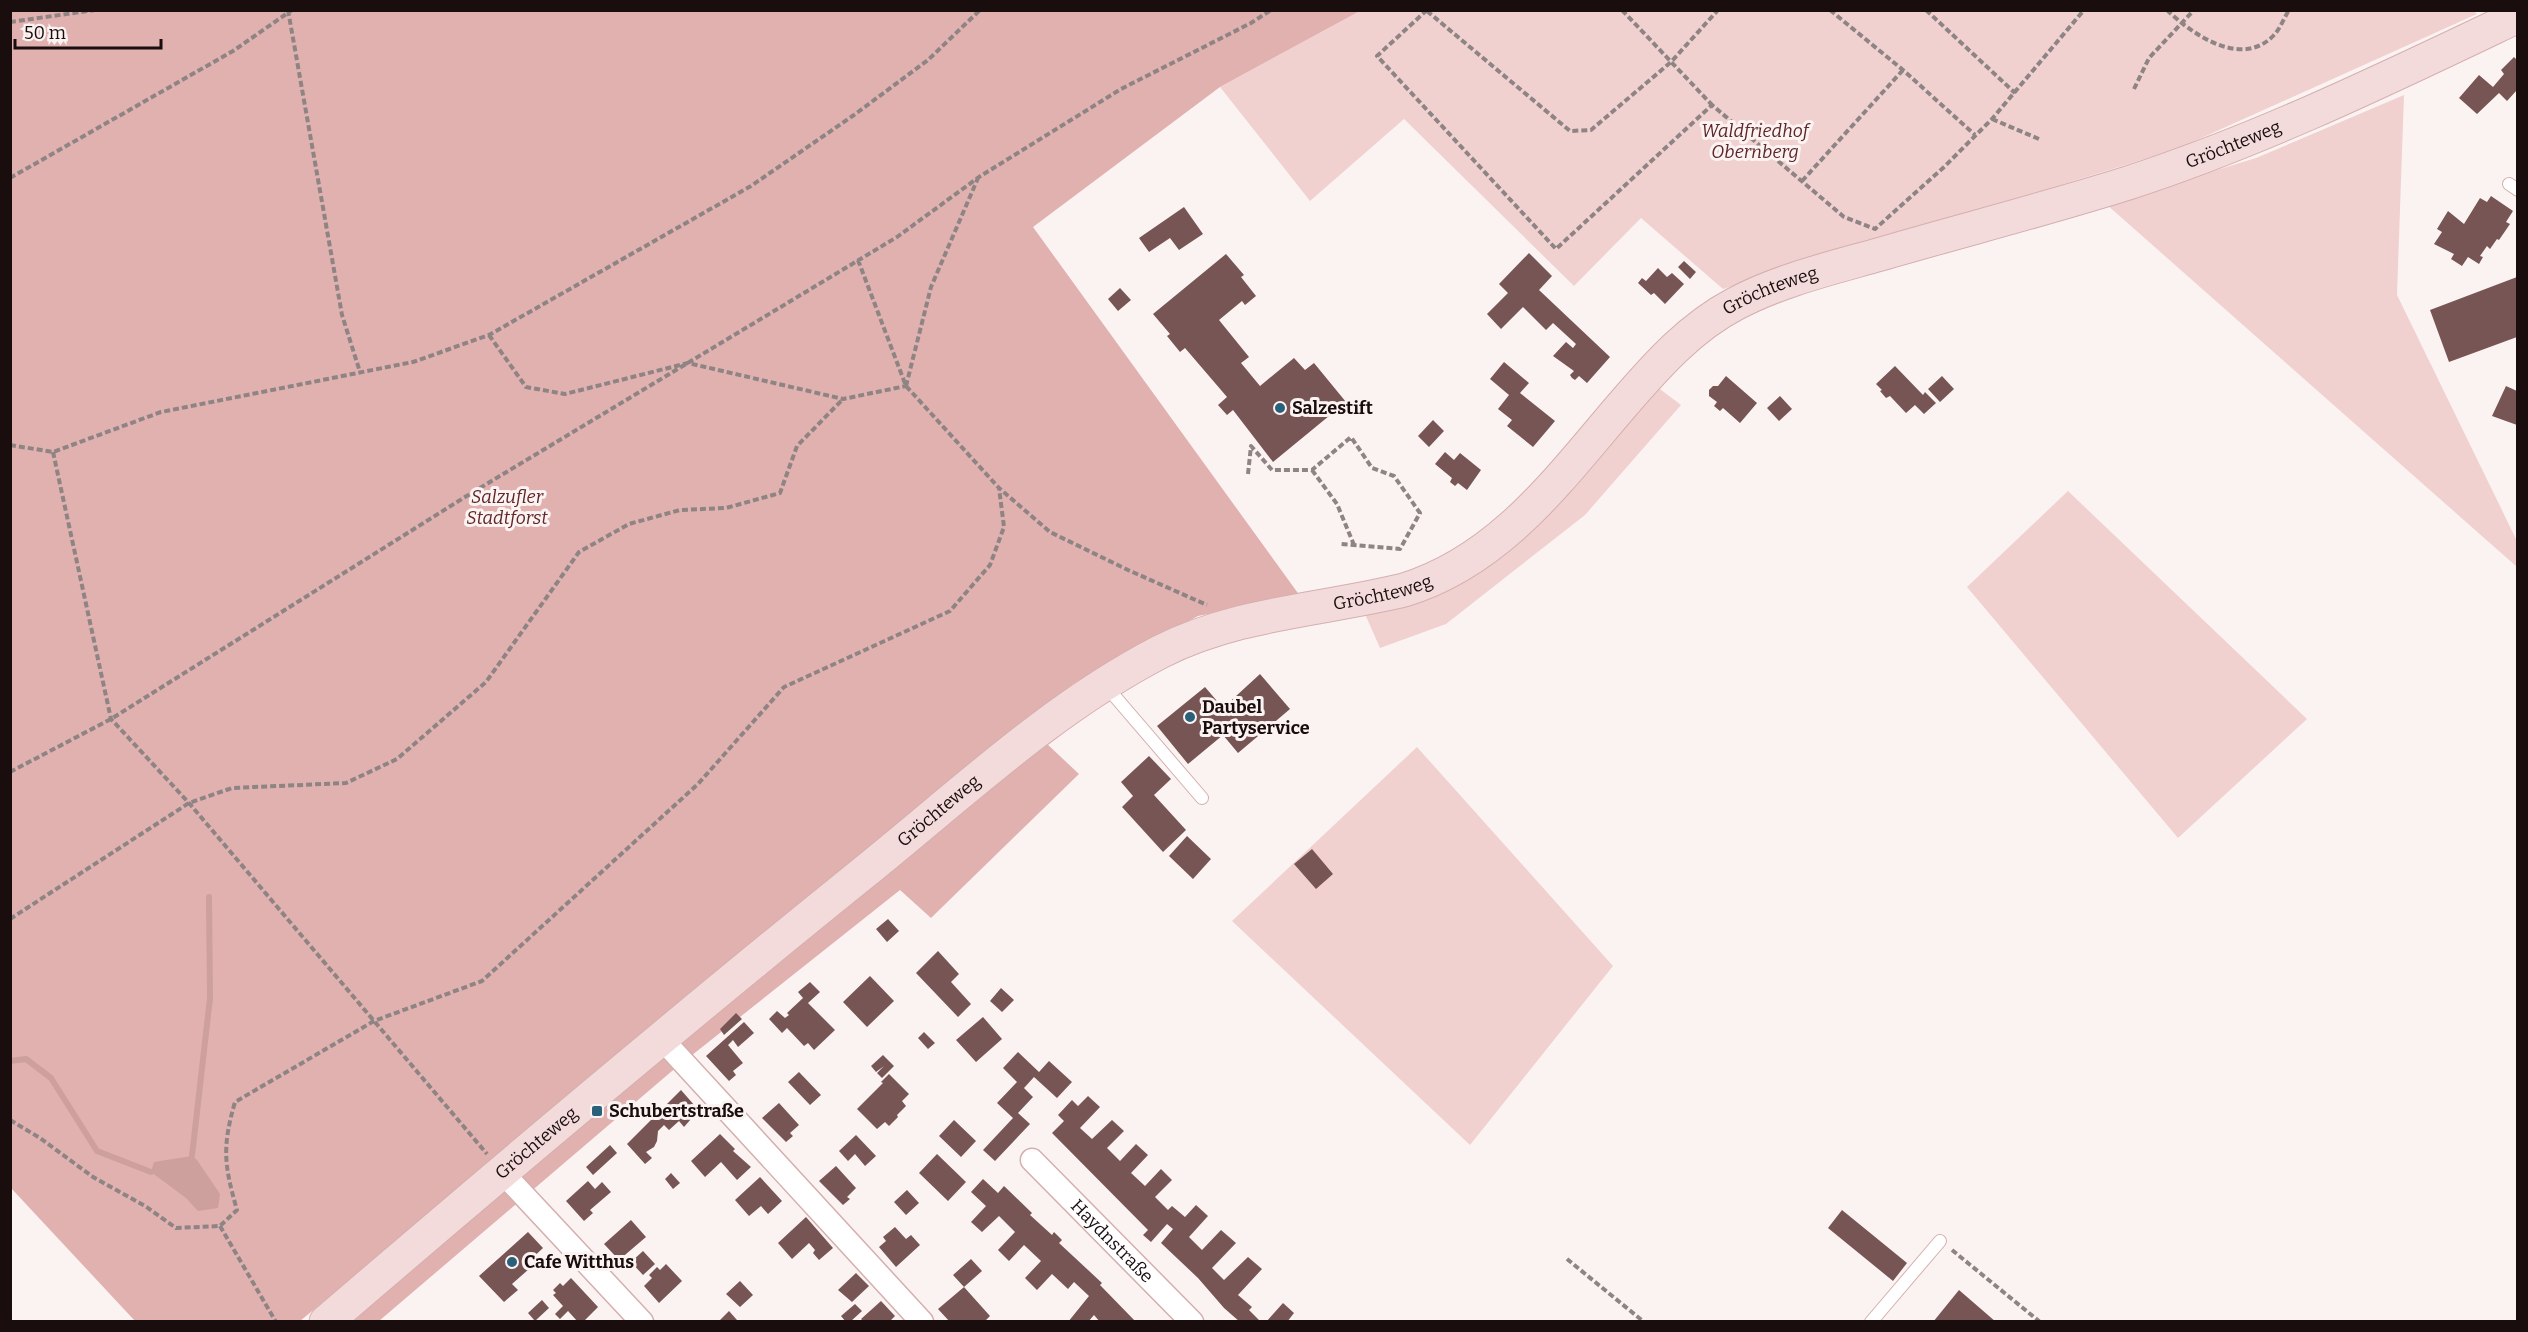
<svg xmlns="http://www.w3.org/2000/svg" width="2528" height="1332" font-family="Bitter,serif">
<rect width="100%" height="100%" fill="#fbf3f2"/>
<path fill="#f0d1d0" d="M2473,10L2477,14L2177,149L1723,289L1641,218L1574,286L1404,119L1310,201L1220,87L1360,11Z
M2404,95L2397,295L2517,541V567L2106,204L2256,158Z
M1652,383L1681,405L1585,515L1446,624L1380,648L1361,605L1434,590Z
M2068,491L2307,719L2178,838L1967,587Z
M1417,747L1613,966L1470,1145L1232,921Z"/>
<path fill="#e1b1b0" d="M11,11H1360L1220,87L1033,227L1300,596L1198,616L1073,684L300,1321H135L11,1188Z
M1046,743L1079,774L931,918L900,890L672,1071L379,1321L347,1322L648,1061Z"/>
<path fill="#cd9f9d" d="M192,1156L197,1160L220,1194L218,1208L198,1211L186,1198L151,1172L154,1162Z"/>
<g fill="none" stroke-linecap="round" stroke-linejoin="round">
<path stroke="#cd9f9d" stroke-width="6" d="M10,1061L26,1059L51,1078L97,1151L151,1172
M192,1156L210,998L209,897"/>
</g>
<path fill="#765554" d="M2514,57L2517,60V90L2507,101L2499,93L2477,114L2459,98L2479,75L2493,87L2504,74L2501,70Z
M2491,196L2513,211L2506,222L2510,224L2499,240L2497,239L2490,249L2487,246L2480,256L2483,257L2479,264L2468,257L2462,266L2451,259L2454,254L2434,244L2442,232L2437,229L2448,211L2464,224L2480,198L2487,202Z
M1184,207L1203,234L1179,250L1170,238L1149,252L1139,238Z
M1529,253L1552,276L1539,290L1610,357L1587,383L1579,376L1575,380L1572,378L1570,375L1574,371L1553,356L1566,342L1573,348L1576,344L1553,323L1546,330L1523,307L1501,329L1487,314L1508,293L1499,284Z
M1226,254L1244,275L1241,277L1256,296L1245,305L1242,301L1219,320L1249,357L1241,363L1260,386L1294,358L1305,370L1314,363L1346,402L1273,462L1233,410L1227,415L1218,405L1227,397L1185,348L1180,352L1167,336L1170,334L1153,314Z
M1684,261L1696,272L1690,279L1678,267Z
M1658,268L1667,277L1672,273L1684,284L1665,304L1654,293L1651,295L1638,283L1642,278L1646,281Z
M2517,277V337L2449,362L2430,310Z
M1120,288L1131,300L1118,311L1108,299Z
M1504,362L1529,383L1520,393L1555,421L1533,447L1507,426L1512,420L1498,409L1509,395L1490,379Z
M1895,366L1923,395L1925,392L1936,403L1924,414L1915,405L1906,413L1890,396L1886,398L1880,391L1882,390L1876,384Z
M1726,376L1757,403L1740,423L1723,408L1720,411L1714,406L1717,402L1709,396V390L1713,386H1718Z
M1942,376L1954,389L1940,402L1928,389Z
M2506,386L2517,391V425L2492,416Z
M1780,396L1792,409L1779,421L1767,408Z
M1433,420L1444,431L1429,447L1418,436Z
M1445,452L1454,460L1460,453L1481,470L1467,490L1458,483L1455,486L1450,482L1452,478L1435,464Z
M1260,674L1290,709L1238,753L1223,735L1188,764L1157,726L1205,687L1223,708Z
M1149,756L1171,779L1154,795L1186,830L1163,852L1122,807L1133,796L1121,782Z
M1187,836L1211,859L1193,879L1169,856Z
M1312,849L1333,874L1316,889L1294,864Z
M888,919L899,931L887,942L876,929Z
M938,951L959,974L951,982L971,1004L958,1017L916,973Z
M870,976L894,1001L867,1027L843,1002Z
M810,982L820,992L808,1003L835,1030L814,1050L808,1043L804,1046L787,1028L782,1033L769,1019L777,1011L785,1018L789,1015L787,1013L803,998L798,992Z
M1001,988L1014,1000L1002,1012L990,1001Z
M736,1013L742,1019L724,1035L720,1029Z
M983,1017L1002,1039L976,1062L956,1040Z
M744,1022L754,1033L738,1047L733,1040L728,1045L743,1063L733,1071L736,1075L729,1081L706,1056Z
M924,1032L935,1043L928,1049L918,1038Z
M1018,1052L1039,1072L1049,1061L1072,1082L1057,1098L1034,1077L1024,1088L1033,1097L1018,1113L1030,1124L995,1161L983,1150L1013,1118L997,1103L1017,1082L1003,1068Z
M883,1055L894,1066L882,1078L877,1073L884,1066L876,1072L871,1066Z
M799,1072L821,1095L810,1105L788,1082Z
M889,1074L909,1094L902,1101L906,1106L897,1115L898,1117L889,1126L885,1122L877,1129L857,1109L883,1083L881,1082Z
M681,1090L695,1106L686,1114L691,1119L684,1127L679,1121L669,1130L664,1125L658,1131L657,1141L654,1147L646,1152L652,1158L645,1164L627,1144Z
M1088,1096L1100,1107L1080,1128L1092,1139L1112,1120L1124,1131L1107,1148L1120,1161L1136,1144L1148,1155L1131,1173L1145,1186L1161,1169L1172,1180L1155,1197L1168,1210L1172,1206L1185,1217L1196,1205L1208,1216L1189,1237L1202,1250L1221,1230L1236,1243L1212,1268L1224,1280L1248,1257L1262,1269L1238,1295L1252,1307L1249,1310L1261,1322H1240L1224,1308L1198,1278L1161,1243L1173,1229L1167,1224L1151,1242L1143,1235L1148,1230L1052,1133L1064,1121L1058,1115L1072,1100L1078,1106Z
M779,1103L799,1125L790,1133L793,1136L786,1142L762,1118Z
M954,1120L976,1141L961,1157L939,1136Z
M720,1134L735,1149L733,1151L751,1167L737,1180L721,1162L705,1177L691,1161Z
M856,1135L876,1156L865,1166L855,1154L848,1161L839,1151Z
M610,1145L617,1153L593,1175L586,1167Z
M937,1154L966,1182L948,1201L919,1173Z
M836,1166L856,1188L847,1197L850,1199L843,1205L819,1181Z
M671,1173L680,1183L673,1189L665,1179Z
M760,1177L782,1201L768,1214L761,1206L749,1216L735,1200Z
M983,1179L998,1193L1004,1186L1032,1213L1030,1215L1052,1235L1054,1232L1062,1240L1059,1243L1102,1283L1100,1285L1136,1322H1100L1094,1315L1088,1322H1068L1089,1296L1074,1282L1068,1289L1052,1274L1037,1290L1025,1278L1041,1261L1024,1245L1009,1261L998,1250L1015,1232L999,1216L982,1232L971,1222L986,1206L971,1192Z
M588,1181L595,1189L602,1182L611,1192L590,1210L593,1213L584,1221L566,1201Z
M907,1190L919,1203L906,1215L894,1202Z
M1842,1210L1907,1263L1893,1281L1828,1228Z
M806,1217L833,1248L819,1260L813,1253L815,1250L809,1243L792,1259L778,1243Z
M631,1220L646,1237L619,1260L604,1244Z
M895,1227L906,1239L911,1235L920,1245L896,1267L879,1247L886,1241L883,1237Z
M528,1232L543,1248L525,1265L529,1269L512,1284L518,1290L504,1302L479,1276Z
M643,1251L655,1264L643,1275L631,1262Z
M971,1259L982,1271L964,1287L990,1316L984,1322H950L938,1309L964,1287L953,1275Z
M666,1264L682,1281L659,1303L644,1286L652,1278L649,1275L657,1267L660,1270Z
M856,1273L869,1286L852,1302L838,1290Z
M571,1278L598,1307L583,1322H578L568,1311L560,1319L555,1314L563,1306L553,1295L556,1293L553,1290L560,1283L563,1286Z
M740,1281L753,1295L740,1307L726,1294Z
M1959,1290L1996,1322H1933Z
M542,1300L549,1308L535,1321L528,1313Z
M881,1301L895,1316L889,1322H864L861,1319Z
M1283,1303L1294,1313L1287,1322H1266Z
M855,1304L862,1311L850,1322H846L841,1316Z
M729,1311L737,1320L718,1322Z"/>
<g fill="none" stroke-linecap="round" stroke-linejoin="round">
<defs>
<path id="lane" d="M2509,184L2518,190
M1105,685L1202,798
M1871,1322L1940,1241"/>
<g id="street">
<path d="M661,1038L922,1322"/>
<path id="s1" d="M1032,1160L1192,1322"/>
<path d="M501,1171L642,1322"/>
</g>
<g id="secondary">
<path id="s2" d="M326,1322C503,1170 681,1020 862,874C958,797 1050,709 1160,652C1236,613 1322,610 1404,590C1502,560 1561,476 1625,402C1657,365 1691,327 1735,304C1780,280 1832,268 1881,254C1963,230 2046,209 2128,183C2263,139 2390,77 2518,16"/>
</g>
</defs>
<use href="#lane" stroke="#d5afae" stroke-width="14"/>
<use href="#street" stroke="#d5afae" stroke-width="25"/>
<use href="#secondary" stroke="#d5afae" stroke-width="35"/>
<path stroke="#8f8484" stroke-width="4" stroke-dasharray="6 3" stroke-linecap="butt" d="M288,10L342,315L360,372
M1427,10L1377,56L1556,249L1712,105L1844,217L1875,229L1943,168L1992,119L2084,10
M1622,10L1712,105
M1830,10L1903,70L1975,135
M1926,10L2015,93
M2167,10C2193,35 2242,69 2274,35C2280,29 2284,18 2289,10
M1427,11L1570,131L1591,130L1671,62L1718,10
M10,22L95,10
M2134,89L2149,58L2194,10
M1992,119L2039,139
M10,178L233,51L292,10
M1802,181L1903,70
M858,260L906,386L999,488L1050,532L1128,570L1207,605
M489,335L526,387L565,394L688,363L843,399L906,386
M906,386L931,287L978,178
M10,445L53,452L161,412L413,362L489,335L751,186L854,115L928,60L980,10
M53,452L111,719L189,803L487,1154
M1312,470L1337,504L1354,545
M1248,474L1251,446L1272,470H1312L1351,437L1372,468L1394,476L1420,513L1400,549L1341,544
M10,772L111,719L465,497L897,237L979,177L1121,89L1251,23L1271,10
M10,919L189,803L232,788L346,783L397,759L486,682L579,552L629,524L680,510L726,508L780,493L797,446L843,399
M10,1120L40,1138L93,1177L145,1206L176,1228L220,1226L237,1210C224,1165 222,1147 235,1102L374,1021L482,981L698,784L784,687L950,611L990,565L1004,527L999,488
M220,1226L276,1322
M1952,1250L2040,1322
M1567,1259L1644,1322"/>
<use href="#lane" stroke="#fff" stroke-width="12"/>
<use href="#street" stroke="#fff" stroke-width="22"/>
<use href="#secondary" stroke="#f3dbdb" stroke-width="33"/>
</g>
<g fill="#29617b" stroke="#fbf3f2" stroke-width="2">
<circle cx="1280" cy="408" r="6"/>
<circle cx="1190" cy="717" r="6"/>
<rect x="591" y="1105" width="12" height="12" rx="3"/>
<circle cx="512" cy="1262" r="6"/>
</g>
<g text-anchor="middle" stroke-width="6" stroke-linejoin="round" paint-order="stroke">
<g font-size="18" font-style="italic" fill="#5e2426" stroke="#fbf3f2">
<text x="1755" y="137">Waldfriedhof<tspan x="1755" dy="21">Obernberg</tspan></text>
<text x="507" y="503">Salzufler<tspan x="507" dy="21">Stadtforst</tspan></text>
</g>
<g font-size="18" fill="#1a0d0d" stroke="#fbf3f2">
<text dy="6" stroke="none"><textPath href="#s2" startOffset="2290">Gröchteweg</textPath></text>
<text dy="6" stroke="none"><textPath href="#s2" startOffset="1804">Gröchteweg</textPath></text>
<text dy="6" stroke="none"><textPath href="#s2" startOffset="1302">Gröchteweg</textPath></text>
<text dy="6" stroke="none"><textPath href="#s2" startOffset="798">Gröchteweg</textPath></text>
<text dy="6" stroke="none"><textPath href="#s2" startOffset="276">Gröchteweg</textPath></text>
<text dy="6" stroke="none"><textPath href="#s1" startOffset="114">Haydnstraße</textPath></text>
</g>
<g font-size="18" font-weight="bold" fill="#1a0d0d" stroke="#fbf3f2" text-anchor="start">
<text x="1292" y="414">Salzestift</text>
<text x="1202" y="713">Daubel<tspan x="1202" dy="21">Partyservice</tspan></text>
<text x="609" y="1117">Schubertstraße</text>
<text x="524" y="1268">Cafe Witthus</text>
</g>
</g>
<rect width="2528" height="1332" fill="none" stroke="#1a0d0d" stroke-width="24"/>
<path d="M15 39v9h146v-9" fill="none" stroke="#1a0d0d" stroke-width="3"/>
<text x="24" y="39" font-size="18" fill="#1a0d0d" stroke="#fbf3f2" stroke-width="4.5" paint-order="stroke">50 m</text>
</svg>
